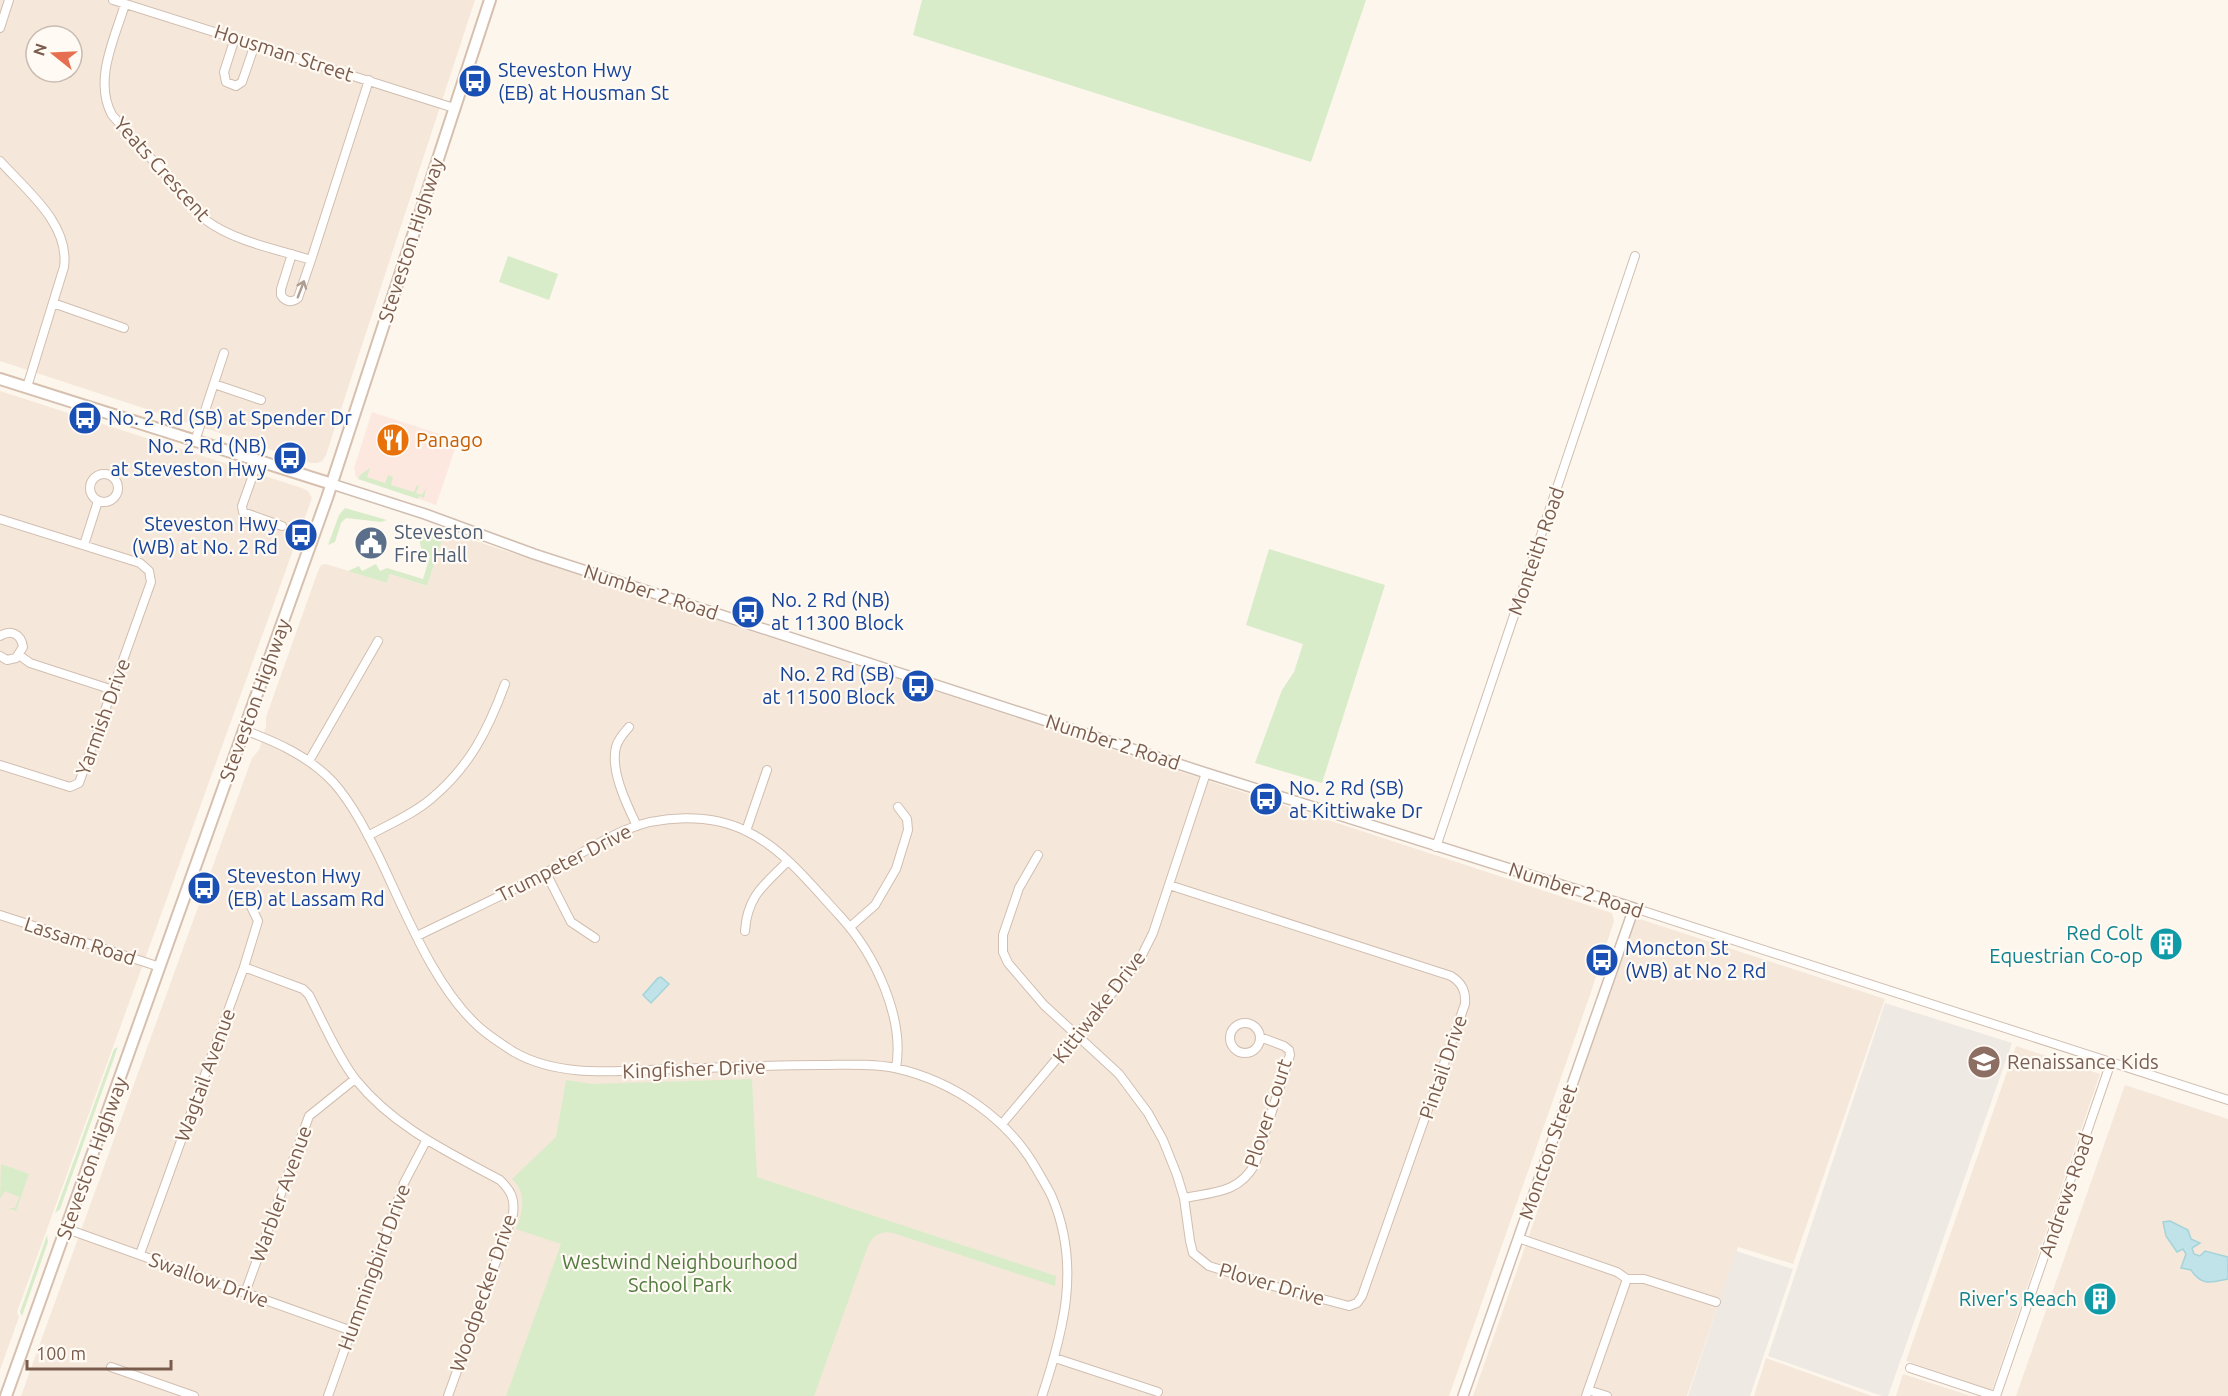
<svg xmlns="http://www.w3.org/2000/svg" width="2228" height="1396" font-family="Ubuntu,sans-serif">
<rect width="100%" height="100%" fill="#fdf6ec"/>
<path fill="#f5e8da" fill-rule="evenodd" d="M0,0H475L326,455L322,461L317,463H311L0,361ZM36,36H72V72H36Z
M0,391L302,488L308,491L312,498L17,1312L19,1317L0,1370Z
M445,531L1612,913L1614,921L1590,995L1449,1396H21L252,758L259,750L266,726V717L318,571L321,565L326,564L387,583L390,574L427,586Z
M1634,917L1885,999L1793,1264L1738,1247L1687,1396H1473L1533,1224Z
M2016,1046L2100,1074L1992,1390L1906,1361Z
M2125,1085L2228,1119V1396H2016Z
M1766,1358L1872,1396H1754Z
M1903,1374L1971,1396H1896Z"/>
<path fill="#fde8e0" d="M372,412L458,440L436,505L356,477L354,468Z"/>
<path fill="#efe9e4" d="M1885,1003L2012,1043L1888,1396H1882L1768,1356Z
M1736,1251L1793,1269L1750,1396H1688Z"/>
<path fill="#d8ecc9" d="M922,0H1366L1311,162L913,35Z
M508,256L558,274L549,300L499,282Z
M370,468L367,477L385,483L388,475L393,477L391,485L414,492L417,485L419,486L416,493L422,495L426,488L424,498L419,496L418,499L358,479L360,475Z
M345,508L387,520L381,522L346,518L341,523L335,542L328,545L339,515Z
M418,534H444L427,586L390,574L387,583L348,571L359,566L362,571L376,564L380,571L387,568L423,579L430,556L421,548Z
M1269,549L1385,585L1322,783L1255,763L1282,690L1294,672L1303,644L1246,625Z
M118,1047L60,1209L55,1213L114,1049Z
M752,1079L757,1177L1056,1276L1055,1286L893,1233C881,1230 873,1235 868,1246L814,1396H506L561,1244L516,1229C523,1211 527,1193 512,1179L556,1137L566,1080L592,1084Z
M1,1164L29,1174L16,1211L8,1208H15L19,1197L5,1191L0,1199Z
M47,1235L48,1242L22,1316L20,1312Z"/>
<path fill="#bfe3e8" stroke="#a5d3da" stroke-width="1.5" d="M661,977L669,984L651,1003L643,995L658,978Z
M2170,1221L2188,1230L2191,1239L2200,1243L2192,1248L2194,1254L2200,1256L2205,1251L2228,1257V1279C2213,1282 2202,1287 2191,1270L2181,1268L2186,1254L2183,1249L2177,1252L2166,1236L2163,1222Z"/>
<g fill="none" stroke-linecap="round" stroke-linejoin="round">
<defs>
<path id="minor" d="M113,0L454,108
M125,4C115,38 93,80 112,115L207,221C236,242 277,249 311,260L369,80
M0,28L9,0
M235,38L224,72L226,82L236,86L242,82L255,44
M0,161C26,190 70,224 64,267L27,387
M292,254L281,289V295C285,302 292,303 298,298L311,260
M53,303L124,328
M214,384L261,400
M195,441L224,353
M258,461L242,506L243,512L282,526
M90 488a14 14 0 1 1 28 0a14 14 0 1 1-28 0Z
M0,519L140,563L149,571L151,582L79,783L70,787L0,765
M84,545L98,501
M0,636C11,629 21,634 23,647L16,658L7,660L0,656
M19,655L30,663L113,690
M629,727C624,733 618,739 616,747C610,771 627,805 637,826
M244,730C277,742 310,757 334,783C353,805 366,831 379,857C405,911 434,987 479,1027C489,1036 503,1045 514,1052C554,1075 603,1072 647,1070C705,1068 763,1065 821,1065C845,1065 871,1063 895,1068C953,1081 1008,1118 1037,1170C1042,1179 1048,1188 1052,1197C1081,1265 1064,1330 1042,1396
M309,761L378,641
M746,831L767,770
M368,836C389,824 414,814 432,798C470,766 488,730 505,684
M1436,847L1635,256
M1038,855L1019,888L1003,935V952L1008,963L1044,1005L1119,1074L1148,1113L1163,1140L1177,1175L1184,1198L1190,1241L1193,1253L1209,1266L1273,1286L1349,1306L1357,1303L1362,1296L1465,1004C1466,991 1462,983 1451,976L1169,885
M546,873L571,922L595,938
M1634,908L2228,1100
M0,915L160,967
M850,927L875,905L896,869L908,830L907,819L898,807
M745,931C747,896 765,884 788,861
M417,936C460,915 504,895 547,872C572,859 597,843 623,831C659,815 710,813 746,831C784,849 812,886 840,916C874,953 905,1017 896,1068
M244,967L303,989L309,995C322,1020 339,1059 356,1080C394,1127 448,1152 500,1180C511,1191 515,1198 513,1214L448,1396
M1230 1038a15 15 0 1 1 30 0a15 15 0 1 1-30 0Z
M1002,1124L1139,961L1153,933L1206,773
M1184,1198C1214,1192 1239,1193 1255,1164L1290,1055L1289,1050L1284,1046L1260,1037
M67,1229L352,1331
M1518,1238L1617,1272L1627,1279
M140,1254L244,967L258,921L246,896
M1627,1279H1644L1716,1302
M245,1293L309,1116L355,1079
M1055,1358L1158,1392
M111,1367L194,1396
M1910,1368L1995,1396
M1588,1390L1607,1396
M328,1396L404,1183L426,1141
M1586,1396L1627,1279
M1996,1396L2111,1062"/>
<path id="tertiary" d="M332,484L425,514L534,554L1206,773L1634,908L1463,1396"/>
<path id="secondary" d="M0,379L332,484
M6,1396L327,498L490,0"/>
</defs>
<use href="#minor" stroke="#d1beb0" stroke-width="10"/>
<use href="#tertiary" stroke="#d1beb0" stroke-width="12"/>
<use href="#secondary" stroke="#d6c0b0" stroke-width="14"/>
<use href="#minor" stroke="#fff" stroke-width="8"/>
<use href="#tertiary" stroke="#fff" stroke-width="9"/>
<use href="#secondary" stroke="#fff" stroke-width="10"/>
</g>
<defs><path id="oneway-shaft" d="M-6 0H5M1.5-3L5.5 0L1.5 3" fill="none" stroke-width="1.6" stroke-linecap="round" stroke-linejoin="round" transform="scale(1.5)"/></defs>
<use stroke="#af9d94" href="#oneway-shaft" transform="translate(301 289) rotate(-69)"/>
<defs>
<symbol id="bus-disc" viewBox="-11 -11 22 22"><circle r="9.5" fill="#1a4fb4" stroke="#fffaf3"/><path d="M-5-6H5V4H4V6H2V4H-2V6H-4V4H-5ZM-3.5-4V0h7V-4ZM-3.5 1.2v1.5H-2V1.2ZM2 1.2v1.5H3.5V1.2Z" fill="#fff"/></symbol>
<symbol id="restaurant-disc" viewBox="-11 -11 22 22"><circle r="9.5" fill="#e8710a" stroke="#fffaf3"/><path d="M-5-6h1v4h1v-4h1v4h1v-4h1v5L-1.5 .5V6h-2V.5L-5-1ZM5-6V6H3V1.5H1.5Q1.5-4 5-6Z" fill="#fff"/></symbol>
<symbol id="civic-disc" viewBox="-11 -11 22 22"><circle r="9.5" fill="#5c6f8a" stroke="#fffaf3"/><path d="M-.6-6.5H3V-4.5H.6V-3L4-1V1h2V6H-6V1h2V-1L-.6-3ZM-1.2 2.5V6h2.4V2.5Z" fill="#fff"/></symbol>
<symbol id="building-disc" viewBox="-11 -11 22 22"><circle r="9.5" fill="#0f9aa8" stroke="#fffaf3"/><path d="M-4-6H4V6H1V3H-1V6H-4ZM-2.5-4.3h1.7v1.8h-1.7ZM.8-4.3h1.7v1.8H.8ZM-2.5-1h1.7V.8h-1.7ZM.8-1h1.7V.8H.8Z" fill="#fff"/></symbol>
<symbol id="school-disc" viewBox="-11 -11 22 22"><circle r="9.5" fill="#8d6e63" stroke="#fffaf3"/><path d="M0-5L7-2L0 1L-7-2ZM-4 1L0 2.5L4 1V4Q0 6-4 4Z" fill="#fff"/></symbol>
</defs>
<g fill-rule="evenodd">
<use href="#bus-disc" x="456" y="62" width="38" height="38"/>
<use href="#bus-disc" x="66" y="399" width="38" height="38"/>
<use href="#restaurant-disc" x="374" y="421" width="38" height="38"/>
<use href="#bus-disc" x="271" y="439" width="38" height="38"/>
<use href="#bus-disc" x="282" y="516" width="38" height="38"/>
<use href="#civic-disc" x="352" y="524" width="38" height="38"/>
<use href="#bus-disc" x="729" y="593" width="38" height="38"/>
<use href="#bus-disc" x="899" y="667" width="38" height="38"/>
<use href="#bus-disc" x="1247" y="780" width="38" height="38"/>
<use href="#bus-disc" x="185" y="869" width="38" height="38"/>
<use href="#building-disc" x="2147" y="925" width="38" height="38"/>
<use href="#bus-disc" x="1583" y="941" width="38" height="38"/>
<use href="#school-disc" x="1965" y="1043" width="38" height="38"/>
<use href="#building-disc" x="2081" y="1280" width="38" height="38"/>
</g>
<g text-anchor="middle" stroke-width="4.5" stroke-linejoin="round" paint-order="stroke">
<g font-size="20" fill="#7a5c4d" stroke="#fffaf3">
<text transform="translate(284 53) rotate(18)" y="7">Housman Street</text>
<text transform="translate(162 169) rotate(48)" y="7">Yeats Crescent</text>
<text transform="translate(411 240) rotate(-72)" y="7">Steveston Highway</text>
<text transform="translate(1536 551) rotate(-71)" y="7">Monteith Road</text>
<text transform="translate(651 592) rotate(18)" y="7">Number 2 Road</text>
<text transform="translate(255 700) rotate(-70)" y="7">Steveston Highway</text>
<text transform="translate(103 717) rotate(-70)" y="7">Yarmish Drive</text>
<text transform="translate(1113 742) rotate(18)" y="7">Number 2 Road</text>
<text transform="translate(564 863) rotate(-27)" y="7">Trumpeter Drive</text>
<text transform="translate(1576 890) rotate(18)" y="7">Number 2 Road</text>
<text transform="translate(80 941) rotate(18)" y="7">Lassam Road</text>
<text transform="translate(1099 1007) rotate(-52)" y="7">Kittiwake Drive</text>
<text transform="translate(1443 1067) rotate(-71)" y="7">Pintail Drive</text>
<text transform="translate(694 1069) rotate(-2)" y="7">Kingfisher Drive</text>
<text transform="translate(205 1075) rotate(-70)" y="7">Wagtail Avenue</text>
<text transform="translate(1268 1113) rotate(-72)" y="7">Plover Court</text>
<text transform="translate(1548 1152) rotate(-71)" y="7">Moncton Street</text>
<text transform="translate(92 1158) rotate(-70)" y="7">Steveston Highway</text>
<text transform="translate(281 1194) rotate(-70)" y="7">Warbler Avenue</text>
<text transform="translate(2066 1195) rotate(-71)" y="7">Andrews Road</text>
<text transform="translate(374 1267) rotate(-70)" y="7">Hummingbird Drive</text>
<text transform="translate(209 1280) rotate(20)" y="7">Swallow Drive</text>
<text transform="translate(1272 1284) rotate(16)" y="7">Plover Drive</text>
<text transform="translate(483 1293) rotate(-71)" y="7">Woodpecker Drive</text>
</g>
<g font-size="20" fill="#164399" stroke="#fffaf3" text-anchor="start">
<text x="498" y="77">Steveston Hwy<tspan x="498" dy="23">(EB) at Housman St</tspan></text>
<text x="108" y="425">No. 2 Rd (SB) at Spender Dr</text>
<text x="267" y="453" text-anchor="end">No. 2 Rd (NB)<tspan x="267" dy="23">at Steveston Hwy</tspan></text>
<text x="278" y="531" text-anchor="end">Steveston Hwy<tspan x="278" dy="23">(WB) at No. 2 Rd</tspan></text>
<text x="771" y="607">No. 2 Rd (NB)<tspan x="771" dy="23">at 11300 Block</tspan></text>
<text x="895" y="681" text-anchor="end">No. 2 Rd (SB)<tspan x="895" dy="23">at 11500 Block</tspan></text>
<text x="1289" y="795">No. 2 Rd (SB)<tspan x="1289" dy="23">at Kittiwake Dr</tspan></text>
<text x="227" y="883">Steveston Hwy<tspan x="227" dy="23">(EB) at Lassam Rd</tspan></text>
<text x="1625" y="955">Moncton St<tspan x="1625" dy="23">(WB) at No 2 Rd</tspan></text>
</g>
<g font-size="20" fill="#c56008" stroke="#fffaf3" text-anchor="start">
<text x="416" y="447">Panago</text>
</g>
<g font-size="20" fill="#4e5e75" stroke="#fffaf3" text-anchor="start">
<text x="394" y="539">Steveston<tspan x="394" dy="23">Fire Hall</tspan></text>
</g>
<g font-size="20" fill="#0d838f" stroke="#fffaf3" text-anchor="end">
<text x="2143" y="940">Red Colt<tspan x="2143" dy="23">Equestrian Co-op</tspan></text>
<text x="2077" y="1306">River's Reach</text>
</g>
<g font-size="20" fill="#785e54" stroke="#fffaf3" text-anchor="start">
<text x="2007" y="1069">Renaissance Kids</text>
</g>
<g font-size="20" fill="#537a41" stroke="#fffaf3">
<text x="680" y="1269">Westwind Neighbourhood<tspan x="680" dy="23">School Park</tspan></text>
</g>
</g>
<g transform="translate(54 54) rotate(288)"><circle r="28" fill="#fffaf3" stroke="#cabbb1" stroke-width="1.5"/>
<path d="M0-4.5L10 22L0 15L-10 22Z" fill="#e76f51"/>
<text y="-9" font-size="16" font-weight="bold" text-anchor="middle" fill="#7a5c4d">N</text>
</g>
<path d="M27 1360v9h144v-9" fill="none" stroke="#7a5c4d" stroke-width="3"/>
<text x="36" y="1360" font-size="18" fill="#7a5c4d" stroke="#fffaf3" stroke-width="4.5" paint-order="stroke">100 m</text>
</svg>
